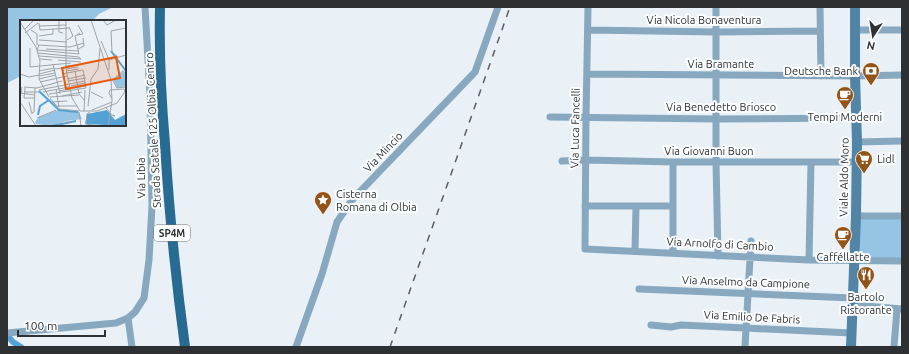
<svg xmlns="http://www.w3.org/2000/svg" width="909" height="354" font-family="Ubuntu,sans-serif">
<rect width="100%" height="100%" fill="#e9f1f7"/>
<path fill="#96c4e4" d="M7,7H113L99,14L92,21H21V76L7,83Z
M859,219H902V260L858,259Z"/>
<g fill="none" stroke-linecap="round" stroke-linejoin="round">
<path stroke="#52a2d5" stroke-width="6" d="M7,335L13,342L21,347"/>
<path stroke="#87a8bf" stroke-width="7" d="M588,7L586,117L585,249L809,260L902,261
M716,7V162L718,256
M820,7L821,76
M588,30L717,32L820,31
M855,30H902
M587,74L855,76L902,75
M550,117L717,119L856,118
M857,142L902,141
M562,161L586,160L673,162H856
M585,206H672
M856,216H902
M635,251L636,206
M673,253V162
M809,260L811,163
M639,289L853,298
M853,305L902,309
M128,318L132,347
M651,325L671,327L681,325L745,328L851,333
M7,333L116,323L128,318L135,312L144,298L149,260L152,206L150,96L145,7
M296,347L322,274L337,222L352,200L475,72L498,7
M745,347L751,241
M894,347L897,309"/>
<path stroke="#5284a5" stroke-width="10" d="M851,347L856,216L857,142L855,76V7"/>
<path stroke="#276a92" stroke-width="10" d="M160,7C159,53 161,98 165,144C169,212 176,280 185,347"/>
<path stroke="#5a5e61" stroke-width="1.5" stroke-dasharray="7 7" stroke-linecap="butt" d="M390,347L510,7"/>
</g>
<defs>
<symbol id="bank-pin" viewBox="-11 -11 22 30"><path d="M0 17L-7.5 6A9.5 9.5 0 1 1 7.5 6Z" fill="#925418" stroke="#fcfeff"/><path d="M-6-4H6V4H-6ZM0-2.3a2.3 2.3 0 1 0 0 4.6a2.3 2.3 0 1 0 0-4.6Z" fill="#fff"/></symbol>
<symbol id="cafe-pin" viewBox="-11 -11 22 30"><path d="M0 17L-7.5 6A9.5 9.5 0 1 1 7.5 6Z" fill="#925418" stroke="#fcfeff"/><path d="M-5.5-4.5H6V0H3Q3 3.5 0 3.5H-2.5Q-5.5 3.5-5.5 0ZM3-3.2v2h1.7v-2ZM-6 4.5H4V6H-6Z" fill="#fff"/></symbol>
<symbol id="supermarket-pin" viewBox="-11 -11 22 30"><path d="M0 17L-7.5 6A9.5 9.5 0 1 1 7.5 6Z" fill="#925418" stroke="#fcfeff"/><path d="M-6-5.5h2.5l.6 2H6L4.5 2H-2.5L-4.4-4H-6ZM-1.5 3.2a1.3 1.3 0 1 0 .1 0ZM3 3.2a1.3 1.3 0 1 0 .1 0Z" fill="#fff"/></symbol>
<symbol id="sight-pin" viewBox="-11 -11 22 30"><path d="M0 17L-7.5 6A9.5 9.5 0 1 1 7.5 6Z" fill="#925418" stroke="#fcfeff"/><path d="M0-6L1.8-2.2L6-1.7L2.9 1.2L3.7 5.4L0 3.3L-3.7 5.4L-2.9 1.2L-6-1.7L-1.8-2.2Z" fill="#fff"/></symbol>
<symbol id="restaurant-pin" viewBox="-11 -11 22 30"><path d="M0 17L-7.5 6A9.5 9.5 0 1 1 7.5 6Z" fill="#925418" stroke="#fcfeff"/><path d="M-5-6h1v4h1v-4h1v4h1v-4h1v5L-1.5 .5V6h-2V.5L-5-1ZM5-6V6H3V1.5H1.5Q1.5-4 5-6Z" fill="#fff"/></symbol>
</defs>
<g fill-rule="evenodd">
<use href="#bank-pin" x="861" y="61" width="20" height="27"/>
<use href="#cafe-pin" x="835" y="85" width="20" height="27"/>
<use href="#supermarket-pin" x="854" y="149" width="20" height="27"/>
<use href="#sight-pin" x="313" y="190" width="20" height="27"/>
<use href="#cafe-pin" x="833" y="225" width="20" height="27"/>
<use href="#restaurant-pin" x="856" y="265" width="20" height="27"/>
</g>
<g text-anchor="middle" stroke-width="4" stroke-linejoin="round" paint-order="stroke">
<rect fill="#fcfeff" stroke="#6c6e70" stroke-width="1" x="154" y="225" width="36" height="16" rx="3"/>
<g font-size="10" font-weight="bold" fill="#2e3133">
<text x="172" y="237">SP4M</text>
</g>
<g font-size="11" fill="#2e3133" stroke="#fcfeff">
<text x="704" y="24">Via Nicola Bonaventura</text>
<text x="721" y="68">Via Bramante</text>
<text x="721" y="111">Via Benedetto Briosco</text>
<text transform="translate(575 128) rotate(-89)" y="4">Via Luca Fancelli</text>
<text transform="translate(153 130) rotate(-93)" y="4">Strada Statale 125 Olbia Centro</text>
<text x="709" y="155">Via Giovanni Buon</text>
<text transform="translate(383 152) rotate(-46)" y="4">Via Mincio</text>
<text transform="translate(844 177) rotate(-89)" y="4">Viale Aldo Moro</text>
<text transform="translate(141 178) rotate(-91)" y="4">Via Libia</text>
<text transform="translate(720 244) rotate(3)" y="4">Via Arnolfo di Cambio</text>
<text transform="translate(746 282) rotate(2)" y="4">Via Anselmo da Campione</text>
<text transform="translate(752 317) rotate(3)" y="4">Via Emilio De Fabris</text>
</g>
<g font-size="11" fill="#2e3133" stroke="#fcfeff">
<text x="858" y="75" text-anchor="end">Deutsche Bank</text>
<text x="845" y="121">Tempi Moderni</text>
<text x="877" y="163" text-anchor="start">Lidl</text>
<text x="336" y="198" text-anchor="start">Cisterna<tspan x="336" dy="13">Romana di Olbia</tspan></text>
<text x="843" y="261">Cafféllatte</text>
<text x="866" y="301">Bartolo<tspan x="866" dy="13">Ristorante</tspan></text>
</g>
</g>
<g transform="translate(20 20)">
<rect width="106" height="106" fill="#e9f1f7"/>
<path d="M103,50L106,53V66L97,68L93,59ZM38,90L59,92L62,99L46,101L50,100L31,106L16,104L15,102L19,97Z" fill="#96c4e4"/>
<path d="M87,90L95,100L106,94V106L65,104L67,94Z" fill="#52a2d5"/>
<path fill="none" stroke="#52a2d5" stroke-width="2" d="M91,31L106,51M19,71L39,90L58,92M18,95L20,86L29,80M32,106L56,101"/>
<path fill="none" stroke="#9ea4a9" stroke-width="1" d="M39,0V12L43,13M46,0V49L52,78L60,91M71,0L91,60L92,81L88,106M83,0L87,5L96,0M0,2L16,27L20,41L19,59L29,77M19,3L20,10L49,8M19,6L46,5M5,9L14,0M11,10L17,14V25M5,13L18,3M57,15L63,14L58,5M19,16L33,14V9M19,20L47,22M47,20L53,16L49,7M81,21L89,40V50M18,25L50,27L64,23M19,25L17,30L59,34L55,16L60,13M10,28V47M26,29L59,31M58,29L64,26L63,18M18,33L59,37L61,39M19,36L61,39M98,37L92,32L91,11L106,8M20,39L32,40M38,40L61,42M89,40L106,35M33,44L40,74M45,46L57,45M10,47L51,43M34,49L43,48V51M46,49L58,47M19,51L34,48M46,51L59,49M55,51L59,74L65,81M0,54L9,57L19,55M19,54L35,50M42,54L63,50L66,68M19,56L35,53M19,59L36,55M48,59L65,55M92,59L97,68L106,67M48,61L66,58M20,62L47,56M51,66L65,63M4,67L17,68L42,61M5,68L4,78H15M36,69L39,87M19,70L65,61M39,71L66,66M5,72H19M23,72L49,67M71,72L83,78M0,73L15,75M29,74L66,68M42,76L62,72M30,77L59,75M30,78L39,89L59,91M0,79L2,67M92,79L89,73L90,70L104,69L105,72M0,82L16,106M9,82L12,94M32,82L47,81M35,86H57M68,86L71,59L78,49L80,28M86,88L92,95L94,96H95L93,95M72,90L92,82M60,91H77L97,83L106,70M64,91L65,70M59,92L61,106M70,92L67,94L66,104L78,106M12,93L14,92L15,68M17,98L36,90M41,106L46,102H54"/>
<path fill="#e8590c" fill-opacity="0.15" stroke="#e8590c" stroke-width="2" d="M96,37L100,58L46,69L42,48Z"/>
<rect width="106" height="106" fill="none" stroke="#2e3133" stroke-width="2"/>
</g>
<rect width="909" height="354" fill="none" stroke="#2e3133" stroke-width="16"/>
<g transform="translate(873 36) rotate(192)" stroke="#fcfeff" stroke-width="3" paint-order="stroke">
<path d="M0-3L7 15L0 10L-7 15Z" fill="#2e3133"/>
<text y="-6" font-size="11" font-weight="bold" text-anchor="middle" fill="#2e3133">N</text>
</g>
<path d="M18 330v6h87v-6" fill="none" stroke="#2e3133" stroke-width="2"/>
<text x="24" y="330" font-size="12" fill="#2e3133" stroke="#fcfeff" stroke-width="3" paint-order="stroke">100 m</text>
</svg>
